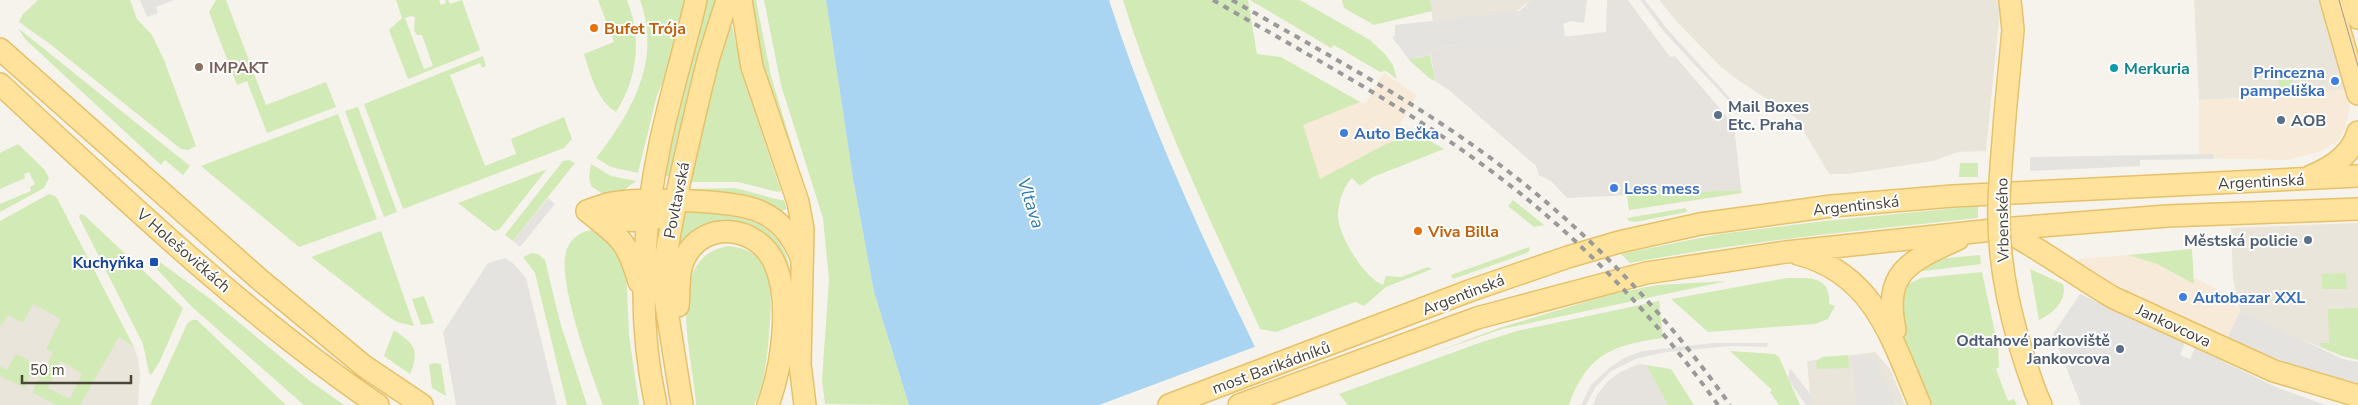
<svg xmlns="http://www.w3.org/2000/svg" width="2358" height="405" font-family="'Nunito Sans',sans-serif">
<rect width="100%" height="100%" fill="#f6f3ec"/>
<path fill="#eae5da" d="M1430,0H1531L1509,17L1434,30Z
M1659,0H2001L1986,151L1958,152L1933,161L1848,174H1829L1796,118L1735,78L1719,65L1679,24Z
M2194,0H2324L2348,89L2270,97L2199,100Z
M2358,223V360L2342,356L2273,328L2240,311L2233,278L2231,228Z
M27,299L119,336L134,347L138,358L140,374L138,405H0V313Z
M1875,352L1890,369L1905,405H1811L1807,361Z"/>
<path fill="#f7ead8" d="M1384,73L1417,95L1400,124L1416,133L1386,144L1319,180L1303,125L1360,102L1365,104Z
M2348,89L2350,104L2346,127L2337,142L2319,152L2286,160L2199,158V100L2270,97Z
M2128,255L2157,264L2193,284L2194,277L2224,293L2240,311L2227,339L2145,301L2078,263L2079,259Z"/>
<path fill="#e6e2dd" d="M1607,0H1628L1670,57L1675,56L1734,125L1741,190L1567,198L1551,181L1539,175L1536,166L1449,90L1435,81L1430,50L1462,44L1463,52L1543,39L1606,32Z
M1639,364L1646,365L1668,405H1593L1597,395L1607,382L1620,372Z"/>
<path fill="#d2eab5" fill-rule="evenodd" d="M38,0H130L137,19L152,35L164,60L196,146L188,150L181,149L50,44L19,22L23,14Z
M216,0H226L266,105L326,82L336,107L267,133L247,81L237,85L209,12Z
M396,0H439L441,5L446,3L445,0H448L450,4L462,0L480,50L408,79L389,30L402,18ZM411,16L415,17L414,30L417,35H422L433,66L424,69L405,18Z
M598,0H627C642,38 638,77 616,112C597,101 590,73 584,54L614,42Z
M640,0H686L675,54L657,95L638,173L611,167L596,158C632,112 662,60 640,0Z
M706,0H719L705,32L671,177L662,175Z
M747,0H756L771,76L800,173L798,178L773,114Z
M764,0H826L853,178L874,292L909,405L825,404L822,380L829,280L823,218L781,85Z
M1123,0H1248L1257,54L1281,57L1360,102L1303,125L1320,179L1386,144L1416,133L1444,149L1373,177L1360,186L1352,178C1343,187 1339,201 1338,214C1337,234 1364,278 1383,285L1386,276L1401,277L1428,267L1432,269L1386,287L1364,306L1355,302L1276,332L1260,329C1211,221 1158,113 1123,0Z
M1250,0H1300L1370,40L1384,53L1393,65L1397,79L1386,71L1380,72L1334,45L1331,48Z
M1342,0H1430L1432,11L1374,25L1344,8Z
M729,23L732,26L745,83L781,191L778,192L738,182H689L700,130Z
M18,28L190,166L183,175L165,160L161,165L25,39Z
M1430,55L1435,81L1429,78L1409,60Z
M483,56L486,66L482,68L480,63L450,75L485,166L516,154L511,139L564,117L572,139L564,148L403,209L364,104Z
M2291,72L2293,95L2280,96L2278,73Z
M358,107L397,212L384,217L345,111Z
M338,114L377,219L299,247L201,166Z
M18,144L44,169L49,178L44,188L0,212V204L31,191L30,187L35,184L29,172L24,174L25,178L0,189V153Z
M569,160L575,163L513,241L505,235L563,161Z
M1960,163H1978V177H1959Z
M591,164L611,176L636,181L619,194L606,196L591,186L589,177Z
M547,169L499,230L494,231L458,203Z
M733,188C744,189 778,201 784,200L787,209L781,211C756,192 720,194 690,192L688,189Z
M1741,190L1742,193L1629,210L1627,195Z
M49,194L55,196L58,200L134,347L119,337L80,405H56L32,392L53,353L46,349L61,319L33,304L23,323L8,315L2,325L0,324V221ZM61,361L82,373L70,399L48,388Z
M1513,200L1544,225L1534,227L1508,206Z
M1978,206V218C1862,230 1746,241 1630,263L1621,254L1720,234L1825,221Z
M1686,208L1687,212L1635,222L1629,221L1627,218Z
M687,212C748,215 790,220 793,293L750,226L736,222L713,223L679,245L684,214Z
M80,214L84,215L183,308L159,363L151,375L149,373L143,344L79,217Z
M593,230L609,235L626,268L629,335L639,405H603C592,374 555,278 567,249C572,237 581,231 593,230Z
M381,231L414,326L397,322L386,315L311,257Z
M728,246C777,250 772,297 769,334C767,358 765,383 754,405H696C694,360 661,258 728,246Z
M1529,247L1530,250L1527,253L1453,279L1451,275Z
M2192,249L2194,284L2157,264L2128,255Z
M532,253L538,254L545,260L560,322L587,405H567L535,273L523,257Z
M1980,255L1981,264L1916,272L1937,259Z
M157,260L209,298L310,381L344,405H304L192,307L157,269Z
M2030,269L2063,284C2068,301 2052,314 2039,320Z
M1982,272L1998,347L1999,367L1996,369L2008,401L2014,399L2017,405H1933L1899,330L1902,287L1921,278Z
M2346,273L2347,289H2322V274Z
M1787,278C1809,278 1831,275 1829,304L1835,306L1828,319L1815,324L1708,332L1671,299Z
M1727,281L1502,329L1433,353L1499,328L1612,294L1657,285Z
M424,296L434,323L421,325L412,299Z
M1659,301L1663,338C1613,345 1587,354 1569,405H1348L1339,394L1482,342L1517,331Z
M2358,308V360L2342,356L2321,347L2320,343H2329L2328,309Z
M192,320H197L286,405H150L187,324Z
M394,330C414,344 420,349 410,374L384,356Z
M1730,351L1775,354L1779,357L1800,405H1779L1770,392L1772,390Z
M16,354L27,359L34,367L25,388L0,376V366L7,370Z
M1848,355L1849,368L1817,369L1816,362L1822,357Z
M434,363L441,364L446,396L432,388L429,365Z
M1646,365L1671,369L1694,405H1668Z"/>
<path fill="#e5e3e0" d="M140,0H174L156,7L158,13L147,17Z
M1531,0H1587L1584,23L1571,21L1563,24L1565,37L1463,52L1461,44L1430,50V55L1409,60L1392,37L1395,36V25L1520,11Z
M1640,0H1645L1668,30L1743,112L1741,114L1665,33Z
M2213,154L2214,159L2140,160V166L2030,171V157Z
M548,198L555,204L520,247L513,241Z
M505,258L514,264L526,278L557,405H456L443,332L488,263Z
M2080,294L2185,343L2180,355L2190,359L2195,348L2278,388L2326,405H2081L2053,334Z
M2240,311L2343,359L2358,362V389L2330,380L2227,339Z
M1714,343H1768L1767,347L1732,346L1667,352L1638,358L1611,371L1595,388L1586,405H1581L1591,385L1609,368L1624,358L1643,351Z
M1852,355L1875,360L1891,391L1894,405H1856Z
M1790,368L1811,395L1812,405H1806L1788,379Z"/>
<path fill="#a9d4f2" d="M826,0H1109C1154,140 1219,273 1283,405H909L874,292L853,178Z"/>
<path fill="#f6f3ec" d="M1257,346L1285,405H1099Z"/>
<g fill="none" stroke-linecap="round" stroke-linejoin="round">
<defs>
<path id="major" d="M741,0L752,67L798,202L803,229L800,364L805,405
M2331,0L2358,94
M2353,0L2358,18
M0,49L259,279L364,366L422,405
M0,84C121,196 242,312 378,405
M2005,115L2013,30L2010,0
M2311,176C2331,168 2352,154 2358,132
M587,211C595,208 603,205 612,203C644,198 734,199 761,212C781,221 796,240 802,261
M587,211C620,237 627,240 639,282
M592,212C612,218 639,225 660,217
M2002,229C2041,249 2076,276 2114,298L2274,371L2358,396
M1798,254C1875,274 1892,340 1920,405
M678,306C680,290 677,272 685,257C705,219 757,226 774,262C792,300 782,367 768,405
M1895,330C1883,271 1910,261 1958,239
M2035,391L2041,405
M656,405C637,319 642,230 660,144C670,96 685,48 696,0
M682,405L664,292L665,260L679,184L695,114L708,60L727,0
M1169,405L1469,291L1568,257L1619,242L1700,224L1832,206L1953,196L2358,176
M1239,405L1477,318L1646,273L1786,252L2002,229L2167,216L2358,209"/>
</defs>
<use href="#major" stroke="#e6c16a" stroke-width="24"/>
<use href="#major" stroke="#ffe39c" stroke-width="21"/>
<path stroke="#9a9a9a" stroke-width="1" d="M2339,0L2358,66"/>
<path stroke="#9a9a9a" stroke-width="4" stroke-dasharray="6 6" stroke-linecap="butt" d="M1213,0C1306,54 1401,104 1487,168C1576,233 1654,315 1718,405
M1232,0C1326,54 1424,106 1509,172C1595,238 1668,317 1730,405"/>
<defs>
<path id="major-bridge" d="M2005,115C2003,144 2000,173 1999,203C1997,268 2013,330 2035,391"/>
</defs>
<use href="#major-bridge" stroke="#e6c16a" stroke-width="24" stroke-linecap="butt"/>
<use href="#major-bridge" stroke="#ffe39c" stroke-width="21"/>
</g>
<g fill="#e8710a" stroke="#fff" stroke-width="2">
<circle cx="594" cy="28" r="5"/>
<circle cx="1418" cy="231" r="5"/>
</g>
<circle fill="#8d6e63" stroke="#fff" stroke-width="2" cx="199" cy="67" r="5"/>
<circle fill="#0f9aa8" stroke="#fff" stroke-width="2" cx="2114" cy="68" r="5"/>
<g fill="#3f7fe0" stroke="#fff" stroke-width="2">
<circle cx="2335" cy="81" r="5"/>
<circle cx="1344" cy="133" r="5"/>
<circle cx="1614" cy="188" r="5"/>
<circle cx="2183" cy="297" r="5"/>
</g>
<g fill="#5c6f8a" stroke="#fff" stroke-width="2">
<circle cx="1718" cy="115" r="5"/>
<circle cx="2281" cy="120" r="5"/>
<circle cx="2308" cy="240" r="5"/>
<circle cx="2120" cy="349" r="5"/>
</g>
<rect fill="#1a4fb4" stroke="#fff" stroke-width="2" x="149" y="257" width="10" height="10" rx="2.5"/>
<g text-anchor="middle" stroke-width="4" stroke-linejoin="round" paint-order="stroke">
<g font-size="16" font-weight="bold" fill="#c56008" stroke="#fff" text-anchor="start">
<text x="604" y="34">Bufet Trója</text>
<text x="1428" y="237">Viva Billa</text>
</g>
<g font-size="16" font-weight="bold" fill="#785e54" stroke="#fff" text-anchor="start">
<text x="209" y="73">IMPAKT</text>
</g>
<g font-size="16" font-weight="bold" fill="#0d838f" stroke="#fff" text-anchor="start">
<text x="2124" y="74">Merkuria</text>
</g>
<g font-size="16" font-weight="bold" fill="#366cbe" stroke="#fff" text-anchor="start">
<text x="2325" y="78" text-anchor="end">Princezna<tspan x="2325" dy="18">pampeliška</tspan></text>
<text x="1354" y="139">Auto Bečka</text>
<text x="1624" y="194">Less mess</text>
<text x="2193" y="303">Autobazar XXL</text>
</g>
<g font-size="16" font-weight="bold" fill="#4e5e75" stroke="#fff" text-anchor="start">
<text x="1728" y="112">Mail Boxes<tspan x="1728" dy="18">Etc. Praha</tspan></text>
<text x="2291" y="126">AOB</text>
<text x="2298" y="246" text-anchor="end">Městská policie</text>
<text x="2110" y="346" text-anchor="end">Odtahové parkoviště<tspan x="2110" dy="18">Jankovcova</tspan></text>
</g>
<g font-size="16" fill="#4b4439" stroke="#fff">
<text transform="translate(2261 181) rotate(-3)" y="6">Argentinská</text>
<text transform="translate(676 200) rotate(-79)" y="6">Povltavská</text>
<text transform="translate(1856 205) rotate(-6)" y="6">Argentinská</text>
<text transform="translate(2002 220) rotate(-91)" y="6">Vrbenského</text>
<text transform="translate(184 250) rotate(41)" y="6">V Holešovičkách</text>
<text transform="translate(1463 294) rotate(-21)" y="6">Argentinská</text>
<text transform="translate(2174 325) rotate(25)" y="6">Jankovcova</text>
<text transform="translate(1271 367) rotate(-20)" y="6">most Barikádníků</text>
</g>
<g font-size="16" font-weight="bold" fill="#164399" stroke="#fff" text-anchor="end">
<text x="144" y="268">Kuchyňka</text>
</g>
<g font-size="18" font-style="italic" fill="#2e7ab2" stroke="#fff">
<text transform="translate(1031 203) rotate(72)" y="6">Vltava</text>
</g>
</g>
<path d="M22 375v8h109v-8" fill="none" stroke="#4b4439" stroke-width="2.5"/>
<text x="30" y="375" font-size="15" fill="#4b4439" stroke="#ffffff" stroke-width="4" paint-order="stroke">50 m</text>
</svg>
